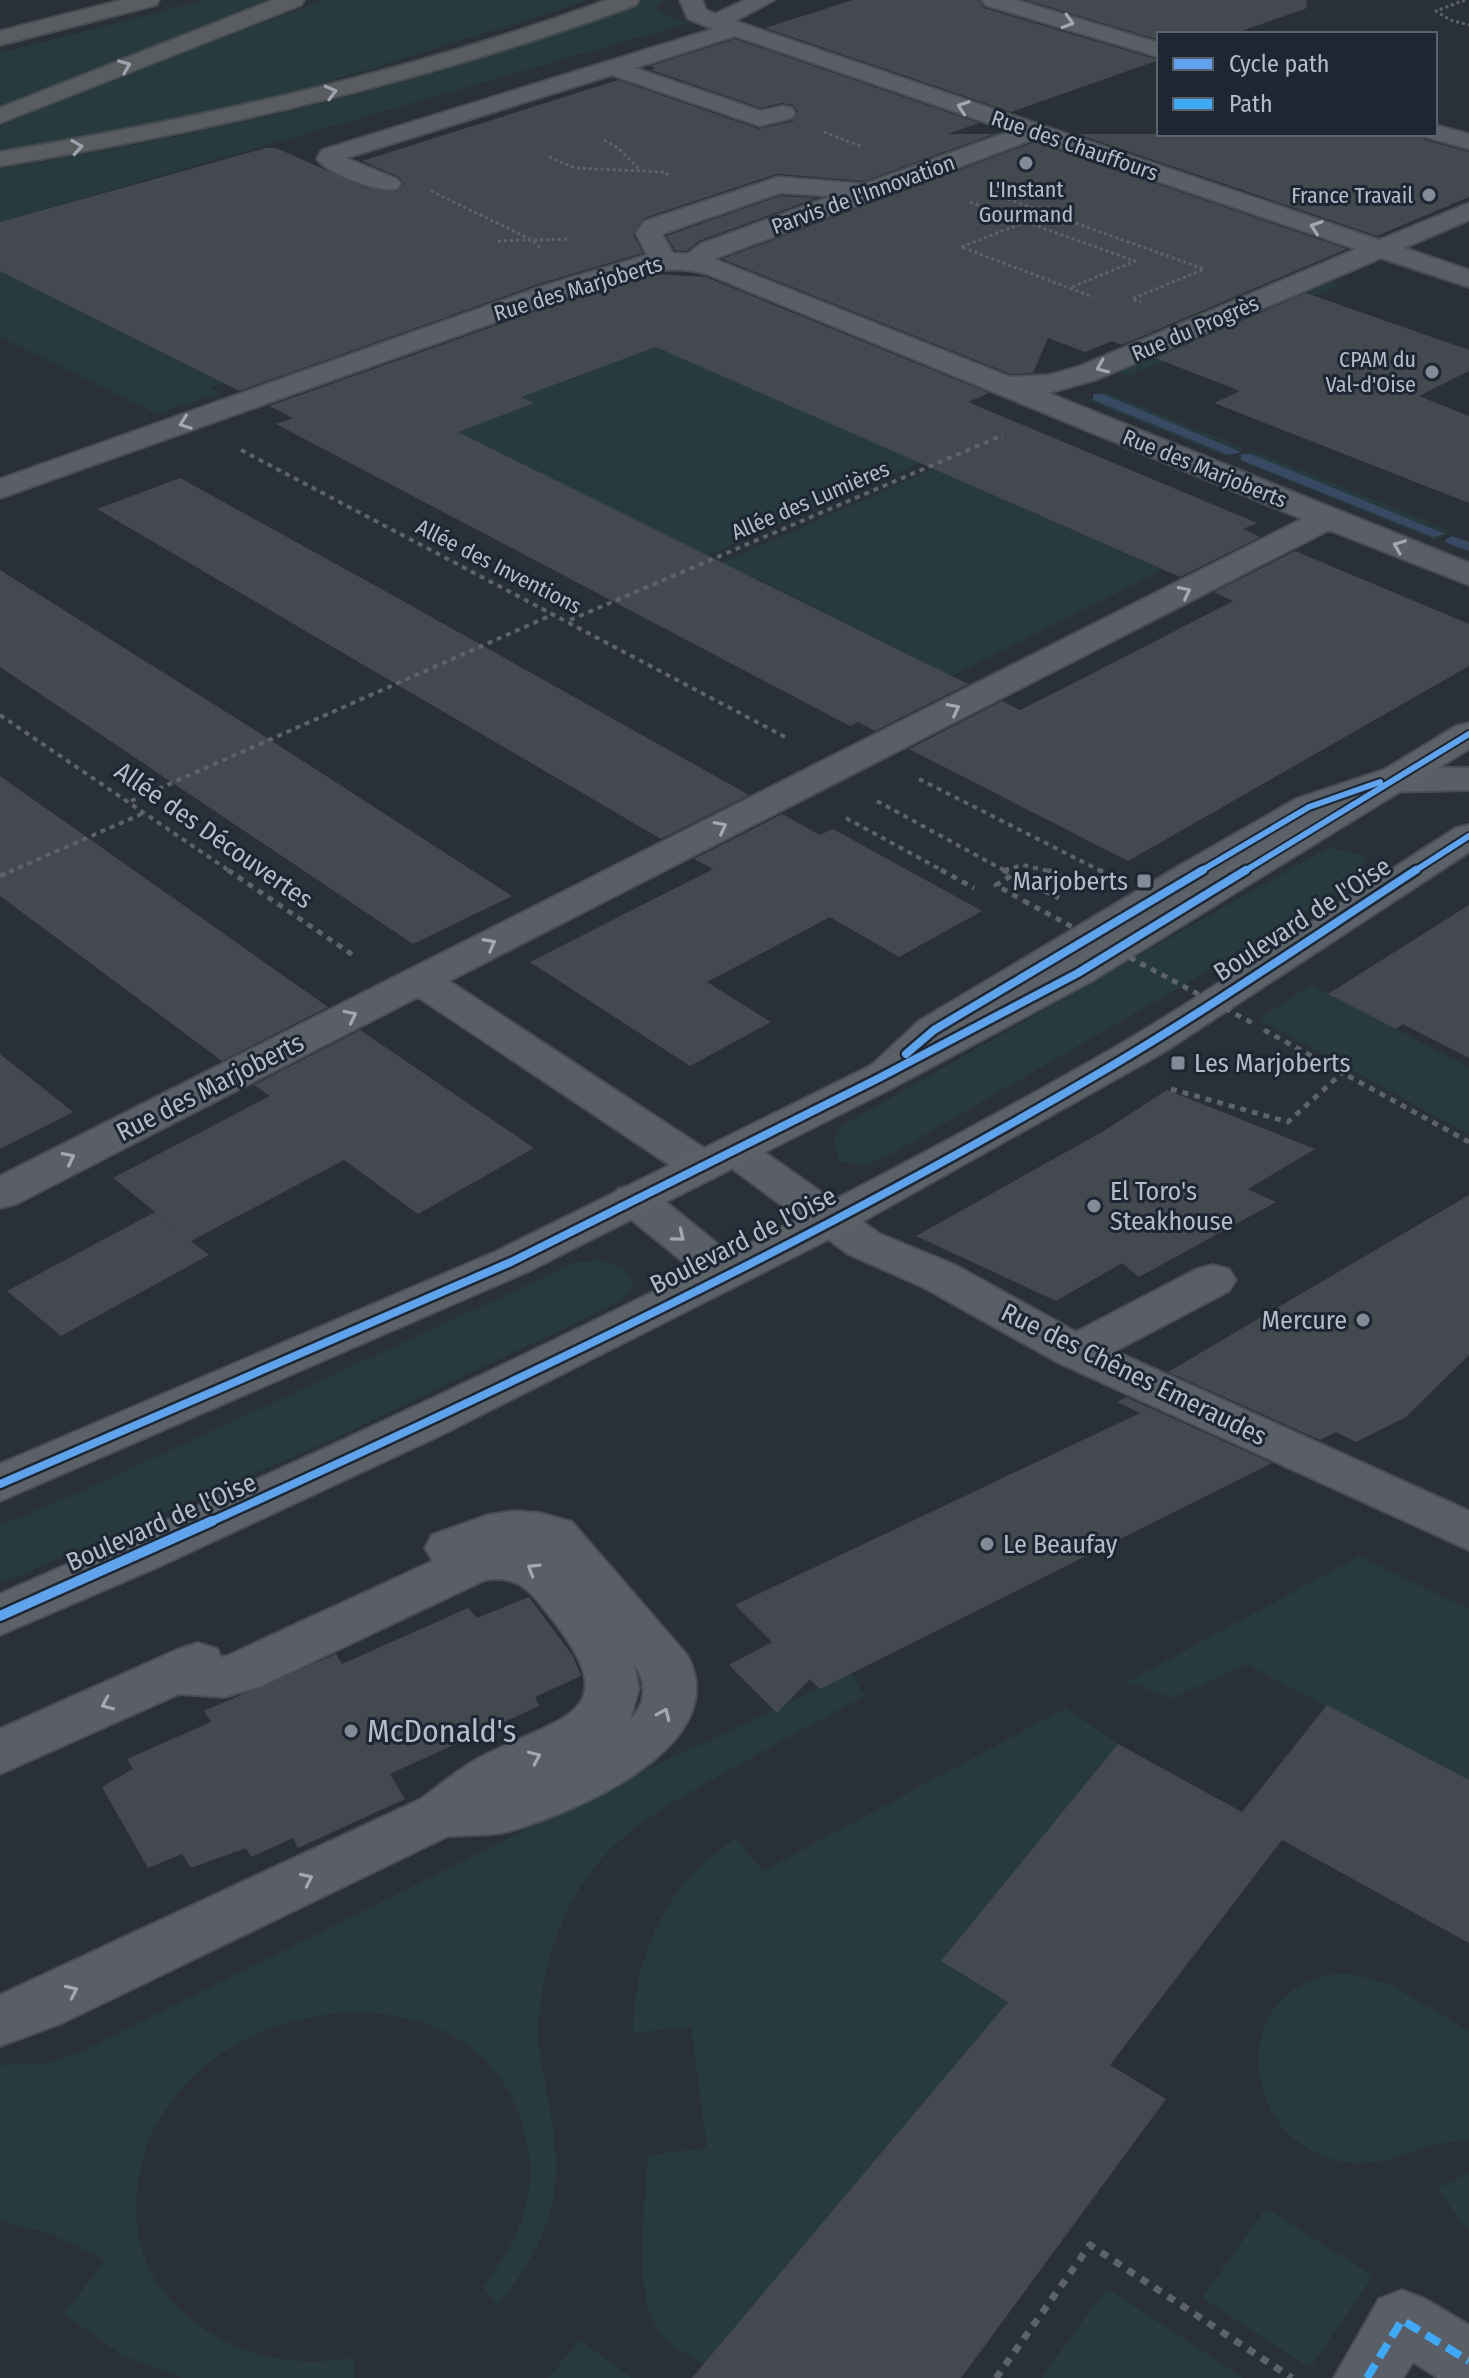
<svg xmlns="http://www.w3.org/2000/svg" width="1469" height="2378" font-family="'Fira Sans Condensed',sans-serif">
<rect width="100%" height="100%" fill="#2a3038"/>
<path fill="#273a3e" d="M206,0H266L0,107V53Z
M326,0H590L299,91L70,142L0,152V126L113,78Z
M644,0H663L657,6V11L689,23L0,222V169C219,132 437,84 644,0Z
M0,271L223,383L211,387L220,393L157,414L0,337Z
M1326,280L1339,285L1129,376L1116,371Z
M648,343L1013,422L609,598L362,468L509,392L554,375L566,381L609,364Z
M1105,392L1243,448L1226,456L1088,400Z
M1028,427L956,479L1162,570L952,676L750,575L648,620L622,607Z
M1253,451L1451,531L1435,540L1236,459Z
M1329,847L1366,856L1361,876L1194,979L895,1152L867,1165L840,1162L834,1141L838,1128Z
M1311,985L1469,1067V1134L1258,1019Z
M598,1260L624,1268L634,1284L622,1300L325,1443L0,1584V1525L71,1496L575,1263Z
M1360,1556L1469,1609V1780L1246,1664L1173,1698L1127,1682Z
M851,1673L865,1696C817,1721 769,1748 721,1775C680,1798 640,1819 607,1853C559,1901 530,1995 541,2061C549,2104 559,2143 555,2187C550,2231 525,2273 497,2305L483,2287C498,2266 514,2244 522,2219C532,2190 532,2160 524,2130C487,1984 289,1985 196,2074C170,2099 148,2131 141,2166C131,2210 136,2262 168,2297C216,2351 282,2370 353,2358L355,2378H182L122,2355L64,2314L105,2260L52,2235L0,2220V2065L47,2063L82,2051L613,1786Z
M1066,1708L1118,1744L942,1960L1008,2002L704,2364C691,2356 672,2348 663,2337C629,2297 646,2205 648,2155L707,2148L691,2027L633,2033C632,1978 654,1915 692,1874C704,1861 721,1850 735,1838L763,1871Z
M1349,1973L1389,1984L1469,2031V2140C1424,2140 1387,2172 1339,2161C1231,2135 1228,1977 1349,1973Z
M1469,2173V2232L1437,2188Z
M1266,2208L1373,2276L1310,2368L1202,2298Z
M1107,2288L1243,2378H1041Z
M580,2340L632,2378H548Z"/>
<g fill="none" stroke-linecap="round" stroke-linejoin="round">
<path fill="#384963" fill-rule="evenodd" d="M1093,394H1103L1241,452L1229,455L1093,400Z
M1241,454H1251L1445,534L1433,537L1241,460Z
M1452,536L1469,542V551L1447,543L1445,540Z"/>
</g>
<path fill="#444950" d="M853,0H979L984,8L1159,60L1011,112L765,28Z
M1026,0H1306L1307,8L1233,34H1159V40Z
M735,39L979,123L948,134H994L864,181L777,174L644,218L633,234L643,253L542,283L239,391L0,271V222L266,148H276L366,188L397,192L404,184L399,177L362,161L618,80L759,129L793,121L798,111L793,105L782,103L761,108L651,70L656,68L650,66Z
M1077,134H1421L1425,140L1469,152V197L1377,236Z
M1034,142L1347,249L1122,345L1112,341L1085,352L1048,338L1033,373L1010,374L722,259Z
M780,196L817,198L699,241L687,251L675,250L666,236Z
M655,274L706,277L989,393L968,402L1257,523L1243,529L1260,537L1180,577L656,347L521,397L534,403L458,432L968,684L875,731L858,722L850,726L276,424L293,418L269,406L604,287Z
M1306,293L1469,350V371L1419,396L1469,416V503L1214,403L1240,391L1155,358Z
M180,478L394,596L749,795L661,839L97,509Z
M1295,551L1469,624V666L1128,861L909,749L1002,701L1020,710L1111,664L1233,601L1214,592Z
M0,570L261,734L512,896L413,944L0,667Z
M0,776L328,1007L222,1061L0,896Z
M782,814L820,835L833,829L982,911L899,957L830,917L707,982L771,1022L690,1066L530,962L713,869L694,859Z
M1469,905V1058L1403,1024L1396,1029L1328,994Z
M360,1030L534,1148L418,1214L344,1160L191,1241L209,1255L61,1336L7,1291L155,1212L190,1240L113,1178L270,1096L254,1085Z
M0,1054L73,1112L0,1149Z
M1167,1090L1315,1149L1248,1189L1276,1202L1139,1277L1122,1263L1056,1301L916,1236L1102,1132Z
M1469,1195V1355L1406,1417L1356,1442L1336,1432L1320,1440L1168,1372Z
M1126,1397L1272,1463L820,1689L810,1679L777,1713L729,1665L772,1642L735,1605L1140,1413L1117,1402Z
M529,1597L573,1656L581,1676L535,1697L539,1706L390,1774L405,1799L298,1848L293,1838L251,1857L246,1848L191,1868L182,1854L148,1868L102,1787L133,1769L127,1759L211,1722L204,1711L336,1654L342,1664L468,1608L477,1618Z
M1327,1705L1469,1780V1943L1282,1840L1110,2065L1166,2099L961,2378H692L1008,2002L941,1961L1118,1744L1242,1812Z"/>
<g fill="none" stroke-linecap="round" stroke-linejoin="round">
<defs>
<path id="minor" d="M680,0H702L706,10L715,14L745,0H774L735,21L1379,240L1469,203V220L1404,248L1469,270V287L1381,258L1098,379L1048,393L1469,563V585L1329,530L449,981L716,1156L723,1166L716,1176L701,1180L686,1176L418,997L16,1204L0,1208V1176L1302,519L707,274C671,264 638,272 603,284L0,498V479L543,286L647,255L636,233L645,221L778,177L864,184L1011,131L735,36L635,68L761,111L783,106L792,108L795,113L792,118L760,126L612,75L346,158L397,179L401,184L397,189C380,194 327,173 317,159L322,150L713,29L688,19ZM1034,139L1356,249L1078,367L1049,375L1010,377L714,259ZM780,193L832,196L700,244L688,254L673,253L662,234Z
M982,0H1016L1159,43V57L985,5Z
M1435,125L1469,134V149L1426,137L1424,134H1435Z
M1404,763L1418,767L1469,768V790L1386,792L1322,815L949,1039C924,1060 901,1093 866,1085L860,1076L919,1021L1179,866L1296,799Z
M734,1137L749,1141L880,1234L955,1265L1076,1332L1197,1269L1213,1265L1229,1269L1236,1280L1229,1291L1115,1351L1469,1511V1550L1059,1363L923,1287L848,1254L719,1159L712,1150L719,1141Z
M634,1185L650,1189L740,1262L747,1272L740,1282L724,1287L708,1282L618,1209L612,1199L618,1189Z
M514,1511L540,1513L572,1522L687,1655C736,1745 575,1812 510,1831C491,1836 468,1835 448,1836L62,2023L0,2046V1995L421,1799C443,1783 462,1766 487,1754C566,1715 628,1713 549,1615C529,1590 519,1575 485,1580L259,1687L224,1697L179,1694L0,1774V1729L179,1649L198,1643L217,1649L221,1657L227,1656L433,1561L425,1548L432,1535L488,1515ZM634,1665C648,1681 646,1705 630,1720L639,1688Z
M1402,2290L1425,2299L1469,2325V2378H1438L1413,2362L1403,2378H1334L1379,2299Z"/>
<path id="major" d="M1469,723V749L1092,981L894,1087L527,1272L0,1501V1464L495,1252L864,1069L1064,965L1456,726Z
M1469,825V852L1164,1052L849,1229L437,1437L158,1567L0,1635V1594C369,1432 734,1262 1086,1064C1213,992 1332,906 1456,828Z"/>
<path id="highway" d="M122,0H159L156,5L0,45V31Z
M273,0H304L301,5L0,123V108Z
M607,0H639L636,5C429,81 217,130 0,166V152C207,117 410,72 607,0Z"/>
</defs>
<use href="#minor" stroke="#484c53" stroke-width="4"/>
<use href="#major" stroke="#484c55" stroke-width="4"/>
<use href="#highway" stroke="#474c53" stroke-width="4"/>
<path stroke="#5d636a" stroke-width="3" stroke-dasharray="3 3" stroke-linecap="butt" d="M1465,0L1436,11L1450,20L1469,25
M824,132L863,147
M604,140L618,148L640,170
M549,157L575,168L665,172L671,177
M431,191L530,239L542,249
M991,193L1204,269L1132,299L1141,302
M970,202L1135,261L1070,288
M1026,222L961,247L1093,297
M498,241L569,239"/>
<path stroke="#5d636a" stroke-width="4" stroke-dasharray="5 5" stroke-linecap="butt" d="M241,450L787,738
M570,620L1003,435
M0,715L231,872
M919,779L1103,872
M131,801L554,614
M877,801L1007,872
M846,818L945,872
M1004,870L1023,865L1053,872
M9,872L144,813"/>
<path stroke="#5d636a" stroke-width="5" stroke-dasharray="6 6" stroke-linecap="butt" d="M228,870L356,957
M941,870L974,888
M1003,870L1012,875L996,885L1024,901
M1048,870L1080,886
M1099,870L1103,872
M1012,875L1059,898
M0,876L13,870
M1264,1030L1469,1142
M1171,1089L1288,1122L1342,1073"/>
<path stroke="#5d636a" stroke-width="7" stroke-dasharray="8 8" stroke-linecap="butt" d="M996,2378L1090,2245L1292,2378"/>
<use href="#minor" fill="#5a5e66" fill-rule="evenodd"/>
<use href="#major" fill="#5c6168" fill-rule="evenodd"/>
<use href="#highway" fill="#5a5d60" fill-rule="evenodd"/>
<path stroke="#5d636a" stroke-width="5" stroke-dasharray="6 6" stroke-linecap="butt" d="M1024,901L1256,1025"/>
<path stroke="#3fa9f5" stroke-width="8" stroke-dasharray="16 8" stroke-linecap="butt" d="M1367,2378L1402,2320L1469,2361"/>
<defs>
<path id="cycleway-far2" d="M1199,872L1309,807L1380,782
M1243,872L1469,734
M1413,872L1469,836"/>
<path id="cycleway-far1" d="M906,1054L934,1030L1203,870
M0,1484L511,1262L879,1078L1078,973L1246,870
M208,1523C513,1384 818,1239 1108,1068C1213,1006 1313,937 1416,870"/>
<path id="cycleway" d="M0,1616L212,1521"/>
</defs>
<use href="#cycleway-far2" stroke="#1d2633" stroke-width="10"/>
<use href="#cycleway-far1" stroke="#1d2633" stroke-width="13"/>
<use href="#cycleway" stroke="#1d2633" stroke-width="15"/>
<use href="#cycleway-far2" stroke="#60a3ed" stroke-width="6"/>
<use href="#cycleway-far1" stroke="#60a3ed" stroke-width="8"/>
<use href="#cycleway" stroke="#60a3ed" stroke-width="10"/>
</g>
<defs><path id="oneway-chevron" d="M-2-3.5L2.5 0L-2 3.5" fill="none" stroke-width="1.6" stroke-linecap="round" stroke-linejoin="round" transform="scale(2)"/></defs>
<g stroke="#a2a9b5">
<use href="#oneway-chevron" transform="translate(1068 22) rotate(17)"/>
<use href="#oneway-chevron" transform="translate(963 107) rotate(-161)"/>
<use href="#oneway-chevron" transform="translate(1316 227) rotate(-161)"/>
<use href="#oneway-chevron" transform="translate(1102 367) rotate(157)"/>
<use href="#oneway-chevron" transform="translate(185 423) rotate(160)"/>
<use href="#oneway-chevron" transform="translate(1399 546) rotate(-158)"/>
<use href="#oneway-chevron" transform="translate(1185 592) rotate(-27)"/>
<use href="#oneway-chevron" transform="translate(954 709) rotate(-27)"/>
<use href="#oneway-chevron" transform="translate(721 827) rotate(-27)"/>
<use href="#oneway-chevron" transform="translate(490 944) rotate(-28)"/>
<use href="#oneway-chevron" transform="translate(351 1016) rotate(-26)"/>
<use href="#oneway-chevron" transform="translate(69 1158) rotate(-27)"/>
<use href="#oneway-chevron" transform="translate(679 1236) rotate(39)"/>
<use href="#oneway-chevron" transform="translate(533 1569) rotate(-148)"/>
<use href="#oneway-chevron" transform="translate(107 1704) rotate(156)"/>
<use href="#oneway-chevron" transform="translate(664 1714) rotate(-66)"/>
<use href="#oneway-chevron" transform="translate(535 1757) rotate(-24)"/>
<use href="#oneway-chevron" transform="translate(307 1879) rotate(-25)"/>
<use href="#oneway-chevron" transform="translate(72 1991) rotate(-25)"/>
</g>
<g stroke="#9ea4af">
<use href="#oneway-chevron" transform="translate(125 66) rotate(-22)"/>
<use href="#oneway-chevron" transform="translate(331 92) rotate(-15)"/>
<use href="#oneway-chevron" transform="translate(77 147) rotate(-9)"/>
</g>
<g fill="#848b96" stroke="#1d2633" stroke-width="3">
<circle cx="1026" cy="163" r="8"/>
<circle cx="1429" cy="195" r="8"/>
<circle cx="1432" cy="372" r="8"/>
<rect x="1136" y="873" width="16" height="16" rx="4"/>
<rect x="1170" y="1055" width="16" height="16" rx="4"/>
<circle cx="1094" cy="1206" r="8"/>
<circle cx="1363" cy="1320" r="8"/>
<circle cx="987" cy="1544" r="8"/>
<circle cx="351" cy="1731" r="8"/>
</g>
<g text-anchor="middle" stroke-width="6" stroke-linejoin="round" paint-order="stroke">
<g font-size="22" fill="#b4bcc9" stroke="#1d2633">
<text transform="translate(1075 145) rotate(19)" y="8">Rue des Chauffours</text>
<text transform="translate(863 194) rotate(-20)" y="8">Parvis de l'Innovation</text>
<text transform="translate(578 288) rotate(-17)" y="8">Rue des Marjoberts</text>
<text transform="translate(1195 328) rotate(-23)" y="8">Rue du Progrès</text>
<text transform="translate(1205 468) rotate(22)" y="8">Rue des Marjoberts</text>
<text transform="translate(810 500) rotate(-23)" y="8">Allée des Lumières</text>
<text transform="translate(499 566) rotate(27)" y="8">Allée des Inventions</text>
</g>
<g font-size="22" fill="#b4bcc9" stroke="#1d2633" text-anchor="end">
<text x="1026" y="197" text-anchor="middle">L'Instant<tspan x="1026" dy="25">Gourmand</tspan></text>
<text x="1413" y="203">France Travail</text>
<text x="1416" y="367">CPAM du<tspan x="1416" dy="25">Val-d'Oise</tspan></text>
</g>
<g font-size="26" fill="#b4bcc9" stroke="#1d2633">
<text transform="translate(214 835) rotate(35)" y="9">Allée des Découvertes</text>
<text transform="translate(1302 919) rotate(-33)" y="9">Boulevard de l'Oise</text>
<text transform="translate(210 1087) rotate(-27)" y="9">Rue des Marjoberts</text>
<text transform="translate(743 1240) rotate(-27)" y="9">Boulevard de l'Oise</text>
<text transform="translate(1134 1374) rotate(26)" y="9">Rue des Chênes Emeraudes</text>
<text transform="translate(161 1522) rotate(-24)" y="9">Boulevard de l'Oise</text>
</g>
<g font-size="26" fill="#b4bcc9" stroke="#1d2633" text-anchor="start">
<text x="1128" y="890" text-anchor="end">Marjoberts</text>
<text x="1194" y="1072">Les Marjoberts</text>
<text x="1110" y="1200">El Toro's<tspan x="1110" dy="30">Steakhouse</tspan></text>
<text x="1347" y="1329" text-anchor="end">Mercure</text>
<text x="1003" y="1553">Le Beaufay</text>
</g>
<g font-size="32" fill="#b4bcc9" stroke="#1d2633" text-anchor="start">
<text x="367" y="1742">McDonald's</text>
</g>
</g>
<rect x="1157" y="32" width="280" height="104" fill="#1d2633" stroke="#59626f" stroke-width="2"/>
<rect x="1173" y="58" width="40" height="12" fill="#60a3ed" stroke="#59626f" stroke-width="2"/>
<text x="1229" y="72" font-size="24" fill="#b4bcc9">Cycle path</text>
<rect x="1173" y="98" width="40" height="12" fill="#3fa9f5" stroke="#59626f" stroke-width="2"/>
<text x="1229" y="112" font-size="24" fill="#b4bcc9">Path</text>
</svg>
